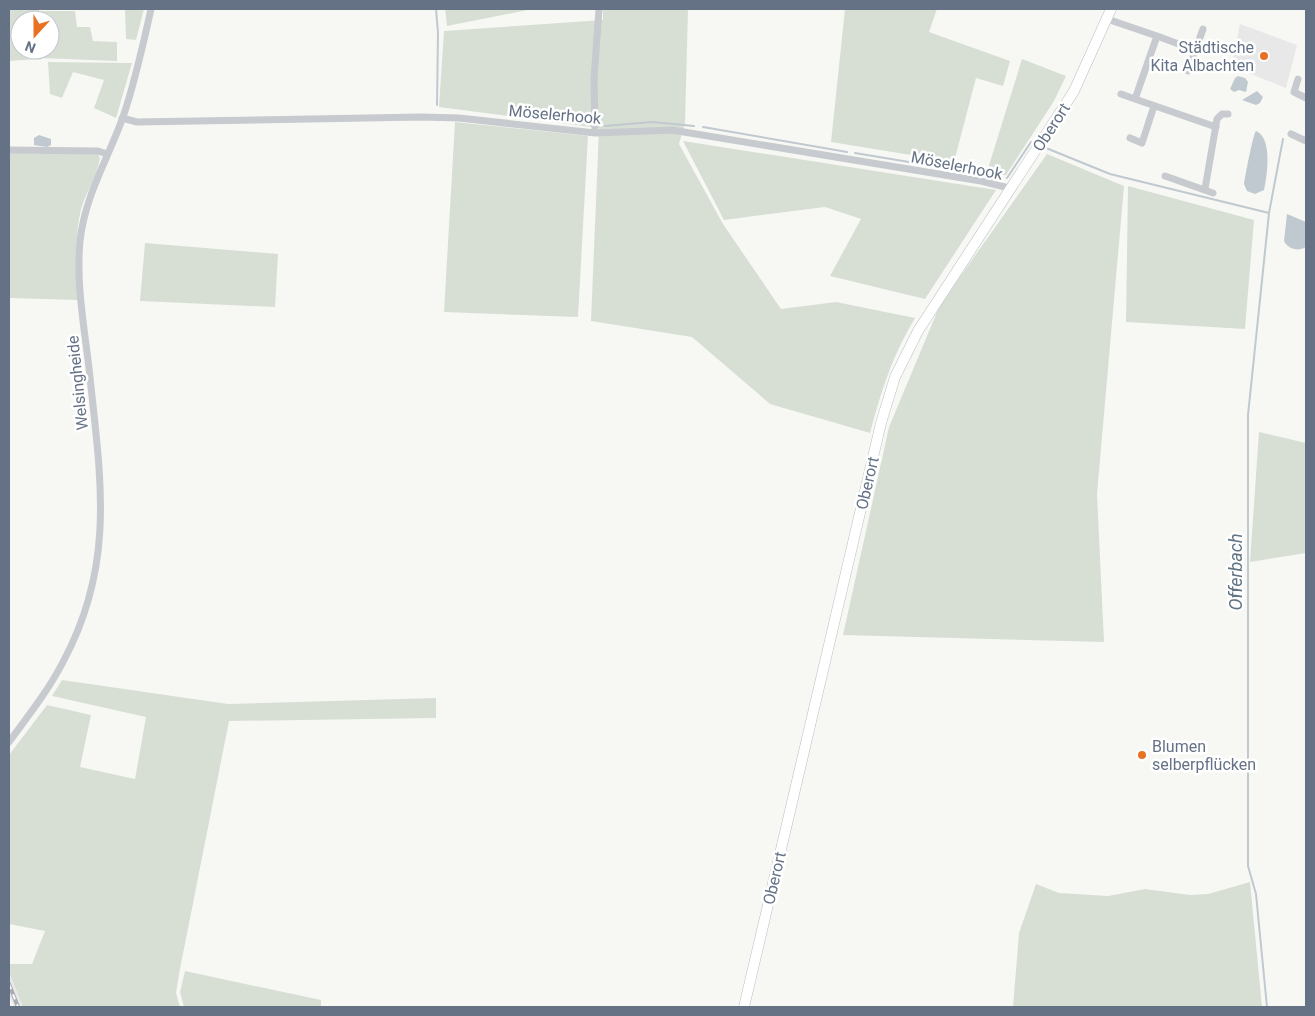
<svg xmlns="http://www.w3.org/2000/svg" width="1315" height="1016" font-family="Roboto,sans-serif">
<rect width="100%" height="100%" fill="#f7f8f4"/>
<path fill="#e8e8e8" d="M1240,24L1297,45L1286,88L1231,66Z
M9,972L23,1007H14L9,995Z"/>
<path fill="#d7dfd5" d="M9,9H39V20H20V50H39V59L9,61Z
M125,9H144L136,40L126,39Z
M445,9H533L447,26Z
M603,9H688L685,123L679,144L723,224L781,309L836,302L915,318C891,359 882,389 870,433L770,404L692,337L591,321L599,128L439,107L444,31L603,20Z
M845,9H937L929,32L1010,61L1003,86L976,78L954,162L831,142Z
M41,11H75L77,27H90L93,41L117,42V61L40,58V50H50V20H40Z
M1022,59L1066,76L1054,101L1006,175H986Z
M48,62L132,63L116,118L94,108L104,80L73,72L62,98L50,94Z
M455,122L588,136L578,317L444,312Z
M683,141L996,190L925,299L830,276L861,219L825,207L724,220Z
M9,153L98,154L100,158C97,176 86,192 81,209C74,239 77,270 78,300L9,298Z
M1047,154L1124,186L1097,494L1104,642L843,635L889,427L940,305Z
M1128,186L1254,220L1245,329L1126,322Z
M145,243L278,254L275,307L140,301Z
M1259,432L1306,443V553L1250,562Z
M62,680L228,704L436,698V718L229,721L180,969L176,993L180,1007H23L9,972V964H32L45,931L9,924V755L47,705L91,715L80,767L135,779L146,717L52,696Z
M1250,882L1262,1007H1013L1019,933L1036,884L1059,893L1108,896L1145,889L1190,895L1208,894Z
M185,971L321,1000V1007H184L180,992Z"/>
<path fill="#c0c9cf" d="M1238,76L1245,78L1248,82L1246,92L1239,90L1234,92L1230,89L1235,78Z
M1257,91L1263,97L1260,103L1256,105L1242,100Z
M1256,131C1273,138 1267,176 1264,190L1255,194L1247,191L1244,184C1245,177 1253,134 1256,131Z
M39,135L51,139V145L47,147L34,145V138Z
M1287,214L1306,222V247C1298,252 1288,249 1284,241Z"/>
<g fill="none" stroke-linecap="round" stroke-linejoin="round">
<path stroke="#c0c9cf" stroke-width="2" d="M436,9L438,33L437,105
M605,126L652,122L694,126
M703,127L847,152
M1046,148L1110,174L1269,213
M855,153L975,173
M1007,178L1031,142
M1267,1007L1256,894L1248,866V415L1269,213L1283,139"/>
<defs>
<path id="secondary" d="M744,1007L859,517L881,423L895,377L918,331L1074,91L1111,9"/>
</defs>
<use href="#secondary" stroke="#b9bdc2" stroke-width="11"/>
<path stroke="#c7cace" stroke-width="7" d="M1107,19L1157,36L1135,99L1216,127
M1157,36L1195,50
M1188,71L1203,29
M1298,79L1294,92L1306,98
M1121,94L1135,99
M122,118L137,122L421,117L459,118L595,133L672,130L981,181L1005,187L1010,190
M595,133L594,79L599,9
M1291,134L1306,141
M1130,138L1142,143L1154,106
M9,150L98,151L107,154
M1165,176L1213,193
M1205,189L1217,119L1222,114H1228
M9,742C28,716 48,691 63,662C117,562 100,475 89,368C84,326 76,282 80,241C85,195 108,159 123,117C135,82 143,45 151,9"/>
<use href="#secondary" stroke="#fff" stroke-width="10"/>
<defs>
<path id="rail" d="M9,984L18,1007"/>
</defs>
<use href="#rail" stroke="#a7abb2" stroke-width="4"/>
<use href="#rail" stroke="#fff" stroke-width="2" stroke-dasharray="5.5" stroke-linecap="butt"/>
</g>
<g fill="#e97123" stroke="#fff" stroke-width="2">
<circle cx="1264" cy="56" r="5"/>
<circle cx="1142" cy="755" r="5"/>
</g>
<g text-anchor="middle" stroke-width="5" stroke-linejoin="round" paint-order="stroke">
<g font-size="16" fill="#657286" stroke="#fff" text-anchor="end">
<text x="1254" y="53">Städtische<tspan x="1254" dy="18">Kita Albachten</tspan></text>
<text x="1152" y="752" text-anchor="start">Blumen<tspan x="1152" dy="18">selberpflücken</tspan></text>
</g>
<g font-size="16" fill="#657286" stroke="#fff">
<text transform="translate(555 114) rotate(5)" y="6">Möselerhook</text>
<text transform="translate(1051 127) rotate(-57)" y="6">Oberort</text>
<text transform="translate(957 165) rotate(11)" y="6">Möselerhook</text>
<text transform="translate(77 383) rotate(-96)" y="6">Welsingheide</text>
<text transform="translate(867 483) rotate(-77)" y="6">Oberort</text>
<text transform="translate(774 878) rotate(-77)" y="6">Oberort</text>
</g>
<g font-size="18" font-style="italic" fill="#617483" stroke="#fff">
<text transform="translate(1236 572) rotate(-90)" y="6">Offerbach</text>
</g>
</g>
<rect width="1315" height="1016" fill="none" stroke="#657286" stroke-width="20"/>
<g transform="translate(35 35) rotate(201)"><circle r="24" fill="#ffffff" stroke="#c1c7cf"/>
<path d="M0-4L9 19L0 12L-9 19Z" fill="#e97123"/>
<text y="-8" font-size="14" font-weight="bold" text-anchor="middle" fill="#657286">N</text>
</g>
</svg>
